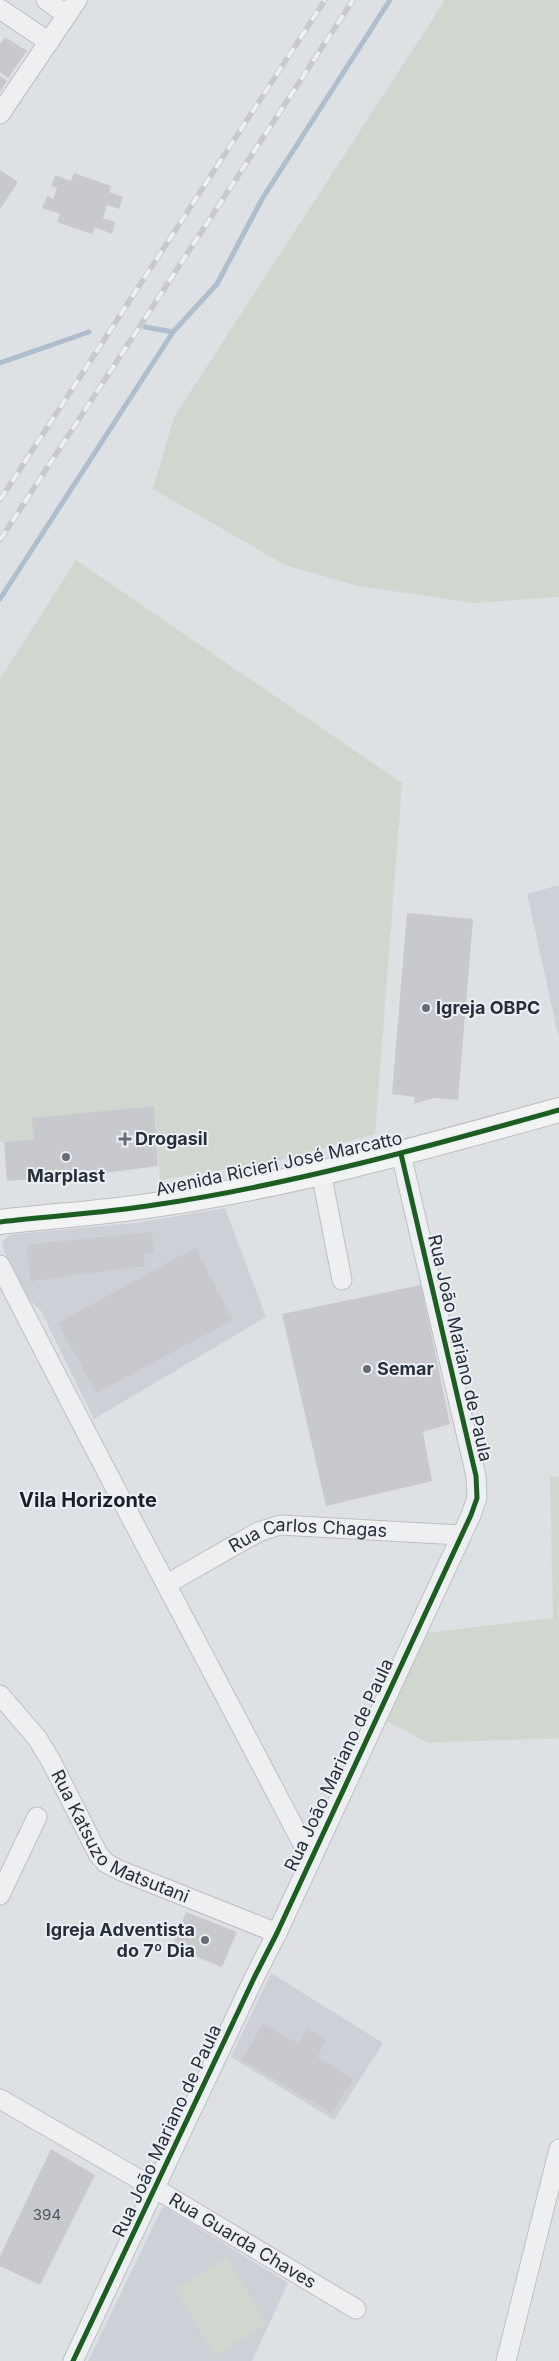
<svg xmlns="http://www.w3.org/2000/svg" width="559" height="2361" font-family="Inter,sans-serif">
<rect width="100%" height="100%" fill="#dee1e4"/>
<path fill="#cdd0d7" d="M559,885V1039L527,894Z
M225,1208L266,1317L94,1419L41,1311L29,1299L4,1251L2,1242L8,1236L16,1234L135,1223Z
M271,1973L383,2043L334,2120L231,2057Z
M163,2206L288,2283L252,2361H88Z"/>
<path fill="#cfd7cf" d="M445,0H559V597H557L474,603L358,586L285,565L153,489L174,417Z
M76,560L402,783L375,1134L280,1160L160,1180L154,1106L33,1118L34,1139L0,1142V679Z
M550,1476L559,1477V1738L428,1743L387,1721L426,1633L553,1618Z
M227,2257L266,2324L215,2356L175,2289Z"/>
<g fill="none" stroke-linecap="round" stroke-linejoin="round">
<path stroke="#aebece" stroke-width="5" d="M145,327L173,332
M0,363L89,332
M0,599L173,332L217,284L262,199L390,0"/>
</g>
<path fill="#c7c9cc" d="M5,37L27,51L8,78L0,72V44Z
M0,76L7,81L0,92Z
M0,170L18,182L0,209Z
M74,173L111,186L109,192L123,197L119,209L107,205L103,218L115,222L112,234L95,227L92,234L57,222L60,214L42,208L47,196L53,199L57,188L51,186L55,175L71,181Z
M407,913L473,919L458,1100L433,1098L414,1104L415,1097L392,1094Z
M154,1106L158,1166L97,1174L7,1181L4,1142L34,1139L32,1118Z
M152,1232L154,1252L144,1254L145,1266L30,1281L26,1245Z
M195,1248L233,1320L96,1393L58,1323Z
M421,1285L450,1424L423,1432L432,1481L326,1506L282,1314Z
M186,1912L237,1932L222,1967L172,1947Z
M263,2024L299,2044L308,2029L326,2041L317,2057L353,2079L332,2113L242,2060Z
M51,2149L95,2175L40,2285L0,2266V2256Z"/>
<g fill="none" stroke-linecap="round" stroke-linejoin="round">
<defs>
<g id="minor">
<path d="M46,0L67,15"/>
<path d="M0,9L49,42"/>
<path d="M0,114L77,0"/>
<path d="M321,1172L342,1280"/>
<path d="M0,1265C101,1465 208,1661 311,1860"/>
<path id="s1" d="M167,1584L258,1532L280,1525L460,1535"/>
<path id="s2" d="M0,1695L37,1738L51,1761L98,1854L106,1863L119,1870L277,1933"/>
<path d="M0,1895L37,1817"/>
<path id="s3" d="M0,2099L156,2189L356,2309"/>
<path d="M73,2361L255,1976L277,1933L471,1515L477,1498L476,1476L401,1154"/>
<path d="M506,2361L559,2149"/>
</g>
<path id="major" d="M0,1222C51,1216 103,1213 154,1205C291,1185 426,1147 559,1110"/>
</defs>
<use href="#minor" stroke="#bcbfc2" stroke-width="21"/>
<use href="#major" stroke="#bbbec1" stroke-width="26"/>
<use href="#minor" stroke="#eeeff0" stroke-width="19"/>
<use href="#major" stroke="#f2f4f4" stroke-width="24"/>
<defs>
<path id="rail" d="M0,500L325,0
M0,540L353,0"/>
</defs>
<use href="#rail" stroke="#c7c9cb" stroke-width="5.5"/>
<use href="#rail" stroke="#eceff4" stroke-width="4" stroke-dasharray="11" stroke-linecap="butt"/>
<defs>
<path id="cycleway" d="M0,1222C51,1216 103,1213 154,1205C291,1185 426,1147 559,1110
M73,2361L255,1976L277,1933L471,1515L477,1498L476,1476L401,1154"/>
</defs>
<use href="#cycleway" stroke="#eceff4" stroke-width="8"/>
<use href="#cycleway" stroke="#1b5e20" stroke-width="5"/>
</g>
<g fill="#676d76" stroke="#eceff4" stroke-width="2">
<circle cx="426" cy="1008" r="5"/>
<path d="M122.5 1131.5h5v5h5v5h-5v5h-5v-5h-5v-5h5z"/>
<circle cx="66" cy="1157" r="5"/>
<circle cx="367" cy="1369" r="5"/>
<circle cx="205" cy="1940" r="5"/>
</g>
<g text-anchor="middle" stroke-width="4" stroke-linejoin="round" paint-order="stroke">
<g font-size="15" fill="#505660">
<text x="47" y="2220">394</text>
</g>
<g font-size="18" font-weight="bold" fill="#272f3b" stroke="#eceff4" text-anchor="start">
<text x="436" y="1014">Igreja OBPC</text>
<text x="135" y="1145">Drogasil</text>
<text x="66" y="1182" text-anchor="middle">Marplast</text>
<text x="377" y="1375">Semar</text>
<text x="195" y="1936" text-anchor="end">Igreja Adventista<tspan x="195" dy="21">do 7º Dia</tspan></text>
</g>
<g font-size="18" fill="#272f3b" stroke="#eceff4">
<text transform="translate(279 1164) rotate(-12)" y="6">Avenida Ricieri José Marcatto</text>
<text transform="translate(460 1348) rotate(77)" y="6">Rua João Mariano de Paula</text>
<text dy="6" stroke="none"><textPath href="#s1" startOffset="154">Rua Carlos Chagas</textPath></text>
<text transform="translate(339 1765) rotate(-65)" y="6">Rua João Mariano de Paula</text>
<text dy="6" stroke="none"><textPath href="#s2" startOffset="192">Rua Katsuzo Matsutani</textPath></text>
<text transform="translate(167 2131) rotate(-65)" y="6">Rua João Mariano de Paula</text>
<text dy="6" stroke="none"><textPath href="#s3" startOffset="281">Rua Guarda Chaves</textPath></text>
</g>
<g font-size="20" font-weight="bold" fill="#19202c" stroke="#eceff4">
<text x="88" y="1507">Vila Horizonte</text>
</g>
</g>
</svg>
